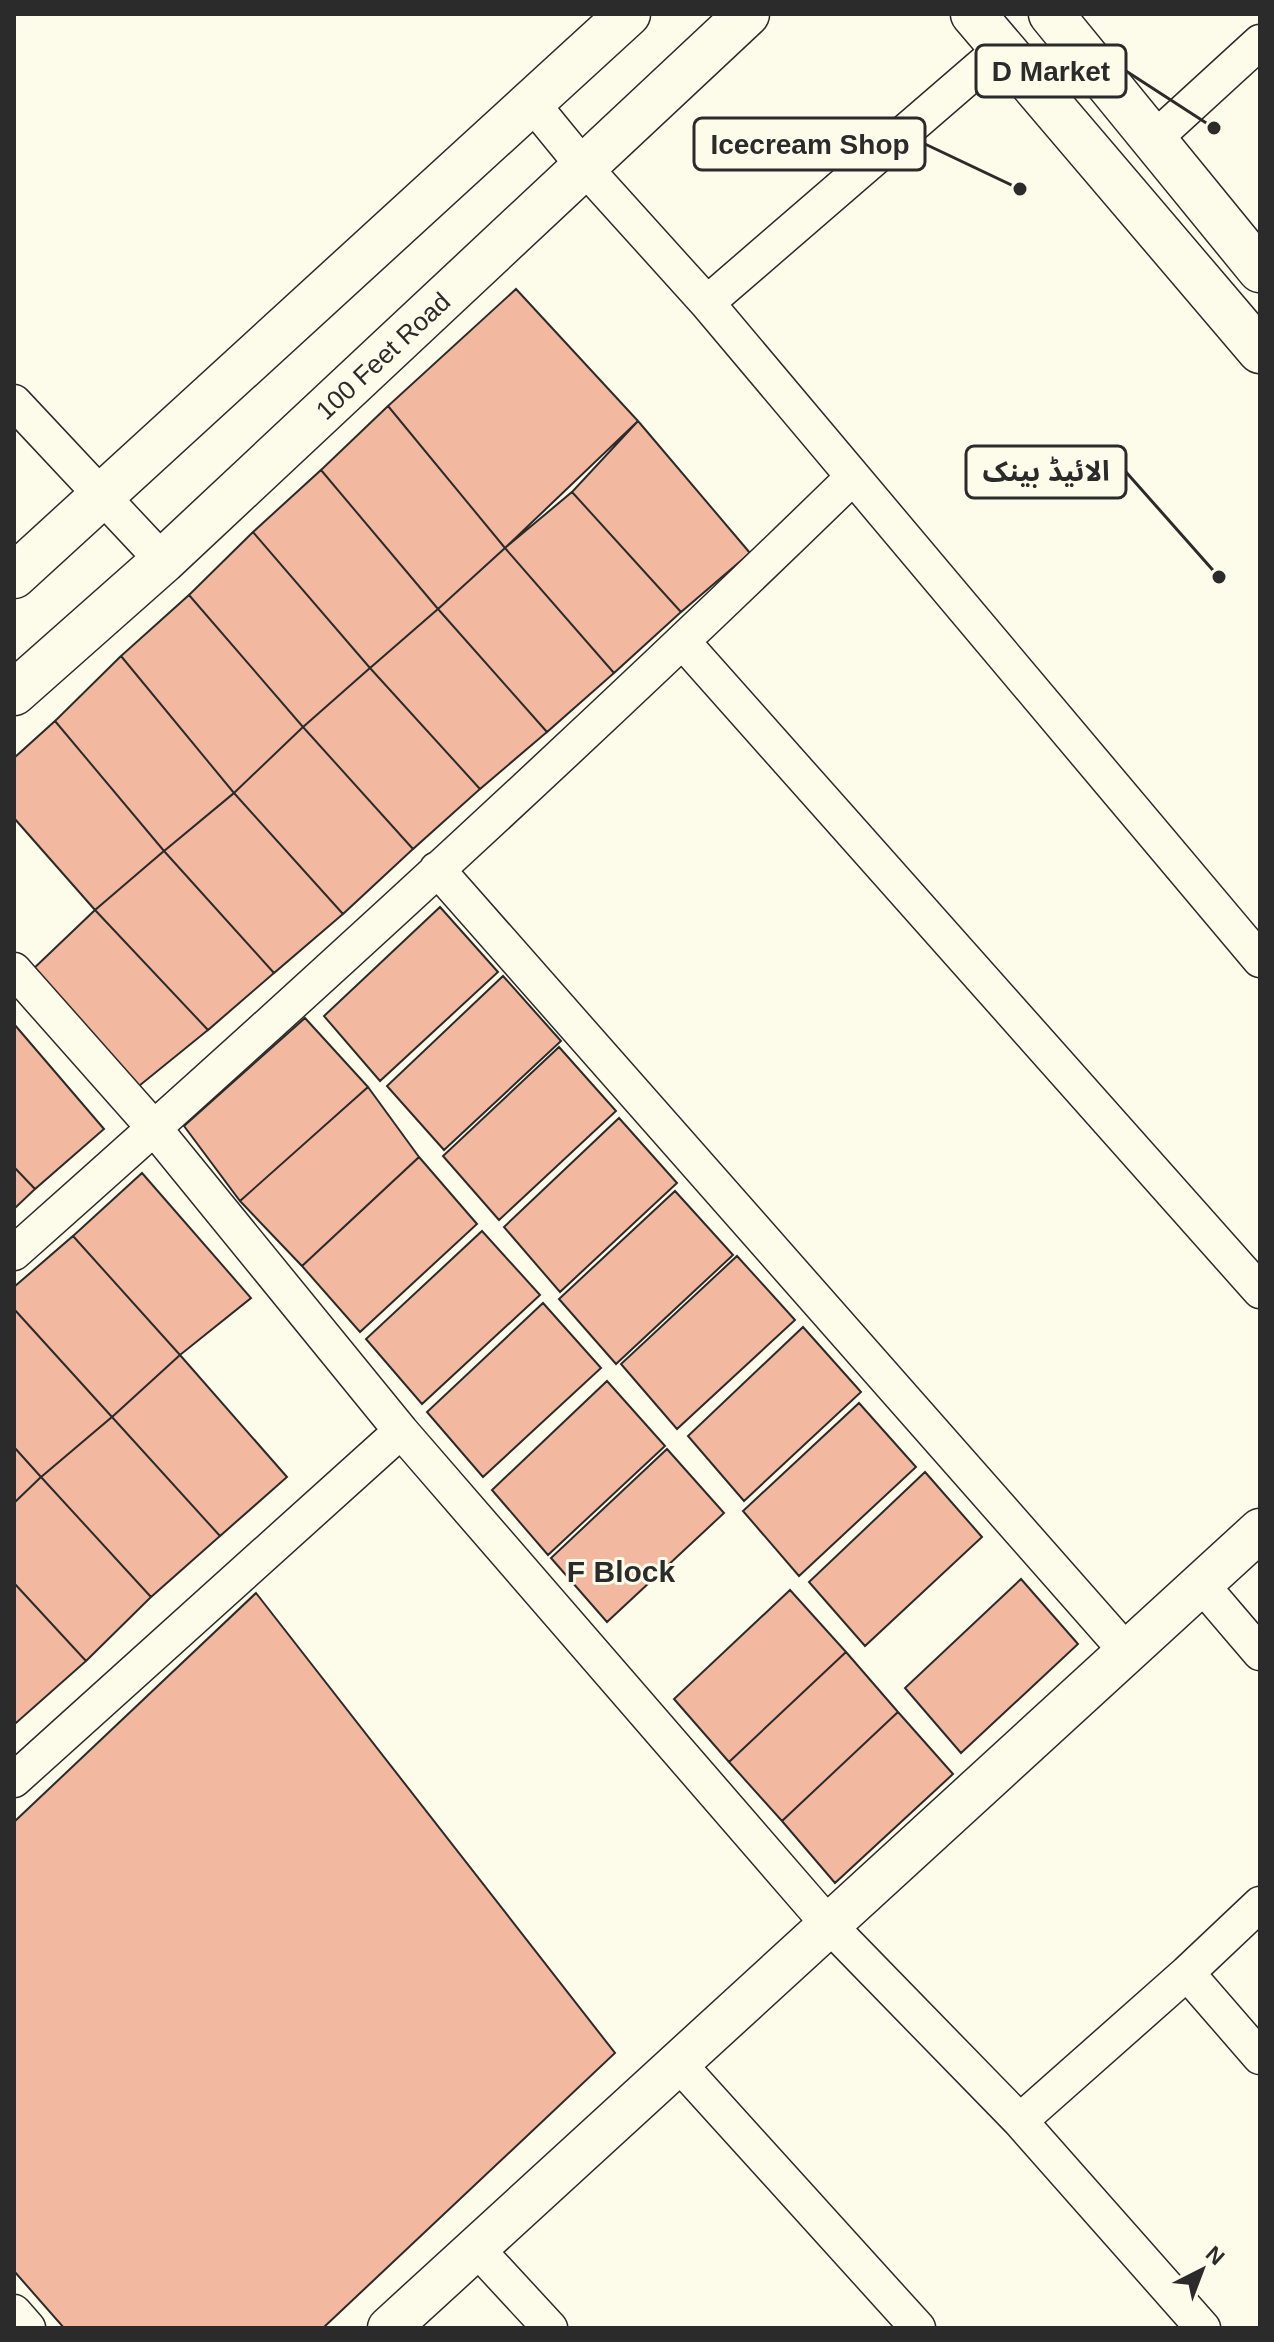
<svg xmlns="http://www.w3.org/2000/svg" width="1274" height="2342" font-family="Helvetica,'Noto Sans Arabic',sans-serif">
<rect width="100%" height="100%" fill="#fdfbea"/>
<path fill="#f2b8a0" stroke="#2b2b2b" stroke-width="2" d="M516,289L638,421L505,548L388,406Z
M388,406L505,548L438,609L321,470Z
M638,421L750,553L681,612L572,492Z
M321,470L438,609L370,668L253,532Z
M572,492L681,612L614,673L505,548Z
M253,532L370,668L303,727L189,595Z
M505,548L614,673L547,732L438,609Z
M189,595L303,727L234,793L121,656Z
M438,609L547,732L480,789L370,668Z
M121,656L234,793L164,851L55,721Z
M370,668L480,789L413,849L303,727Z
M55,721L164,851L95,910L14,818V758Z
M303,727L413,849L343,914L234,793Z
M234,793L343,914L274,973L164,851Z
M164,851L274,973L208,1030L95,910Z
M440,907L498,972L380,1081L324,1016Z
M95,910L208,1030L139,1086L30,972Z
M503,976L561,1041L444,1150L387,1086Z
M305,1018L368,1087L240,1201L184,1126Z
M14,1024L104,1129L35,1189L14,1167Z
M559,1047L616,1111L499,1220L443,1156Z
M368,1087L419,1157L302,1266L240,1201Z
M619,1118L677,1183L560,1292L504,1227Z
M419,1157L477,1224L360,1332L302,1266Z
M14,1167L35,1189L14,1209Z
M142,1173L251,1298L180,1355L73,1236Z
M675,1191L733,1255L616,1364L559,1299Z
M482,1231L540,1295L422,1404L366,1339Z
M73,1236L180,1355L112,1417L14,1309V1287Z
M737,1256L795,1320L677,1429L621,1364Z
M543,1303L601,1368L483,1477L427,1412Z
M14,1309L112,1417L41,1477L14,1447Z
M803,1327L861,1392L744,1501L688,1436Z
M180,1355L287,1477L220,1536L112,1417Z
M607,1381L665,1446L548,1555L492,1490Z
M859,1403L916,1467L799,1576L743,1511Z
M112,1417L220,1536L151,1597L41,1477Z
M14,1447L41,1477L14,1503Z
M667,1449L724,1513L607,1622L551,1558Z
M925,1472L982,1537L865,1646L809,1582Z
M41,1477L151,1597L86,1661L14,1583V1503Z
M1021,1579L1078,1644L961,1753L905,1688Z
M14,1583L86,1661L16,1723L14,1721Z
M790,1590L846,1652L729,1762L674,1699Z
M256,1593L615,2053L323,2328H64L14,2271V1822Z
M846,1652L898,1712L782,1821L729,1762Z
M898,1712L953,1774L835,1883L782,1821Z"/>
<g fill="none" stroke-linecap="round" stroke-linejoin="round">
<defs>
<path id="minor" d="M531,102L585,168L707,303L1260,960
M1154,139L1260,42
M707,303L1001,49
M14,402L163,561
M683,642L1260,1291
M437,869L1127,1652
M14,970L154,1128L401,1431L829,1925L1020,2121L1203,2328
M14,1253C299,1000 580,743 852,478
M1201,1584L1260,1653
M14,1780L401,1431
M1187,1973L1260,2057
M678,2063L918,2328
M1020,2121L1187,1973L1260,1904
M476,2248L550,2328
M14,2312L28,2328"/>
<path id="tertiary" d="M389,2328L1260,1530"/>
<path id="secondary" d="M973,14L1260,351
M1051,14L1260,270
M14,576L628,14
M14,693L163,561L747,14"/>
</defs>
<use href="#minor" stroke="#2b2b2b" stroke-width="37"/>
<use href="#tertiary" stroke="#2b2b2b" stroke-width="45"/>
<use href="#secondary" stroke="#2b2b2b" stroke-width="47"/>
<use href="#minor" stroke="#fdfbea" stroke-width="34"/>
<use href="#tertiary" stroke="#fdfbea" stroke-width="42"/>
<use href="#secondary" stroke="#fdfbea" stroke-width="44"/>
</g>
<g text-anchor="middle" stroke-width="6" stroke-linejoin="round" paint-order="stroke">
<g font-size="26" fill="#2b2b2b" stroke="#fdfbea">
<text transform="translate(383 356) rotate(-43)" y="9">100 Feet Road</text>
</g>
<g font-size="30" font-weight="bold" fill="#2b2b2b" stroke="#fdfbea">
<text x="621" y="1582">F Block</text>
</g>
</g>
<path fill="none" stroke="#2b2b2b" stroke-width="3" d="M1214 128L1126 71M1020 189L925 144M1219 577L1126 472"/>
<g fill="#2b2b2b" stroke="#fdfbea" stroke-width="3">
<circle cx="1214" cy="128" r="8"/>
<circle cx="1020" cy="189" r="8"/>
<circle cx="1219" cy="577" r="8"/>
</g>
<g fill="#fdfbea" stroke="#2b2b2b" stroke-width="3">
<rect x="976" y="45" width="150" height="52" rx="8"/>
<rect x="694" y="118" width="231" height="52" rx="8"/>
<rect x="966" y="446" width="160" height="52" rx="8"/>
</g>
<g font-size="28" text-anchor="middle" font-weight="bold" fill="#2b2b2b">
<text x="1051" y="81">D Market</text>
<text x="810" y="154">Icecream Shop</text>
<text x="1046" y="481">الائیڈ بینک</text>
</g>
<rect width="1274" height="2342" fill="none" stroke="#2b2b2b" stroke-width="32"/>
<g transform="translate(1202 2270) rotate(42)" stroke="#fdfbea" stroke-width="6" paint-order="stroke">
<path d="M0-6L14 30L0 20L-14 30Z" fill="#2b2b2b"/>
<text y="-12" font-size="22" font-weight="bold" text-anchor="middle" fill="#2b2b2b">N</text>
</g>
</svg>
